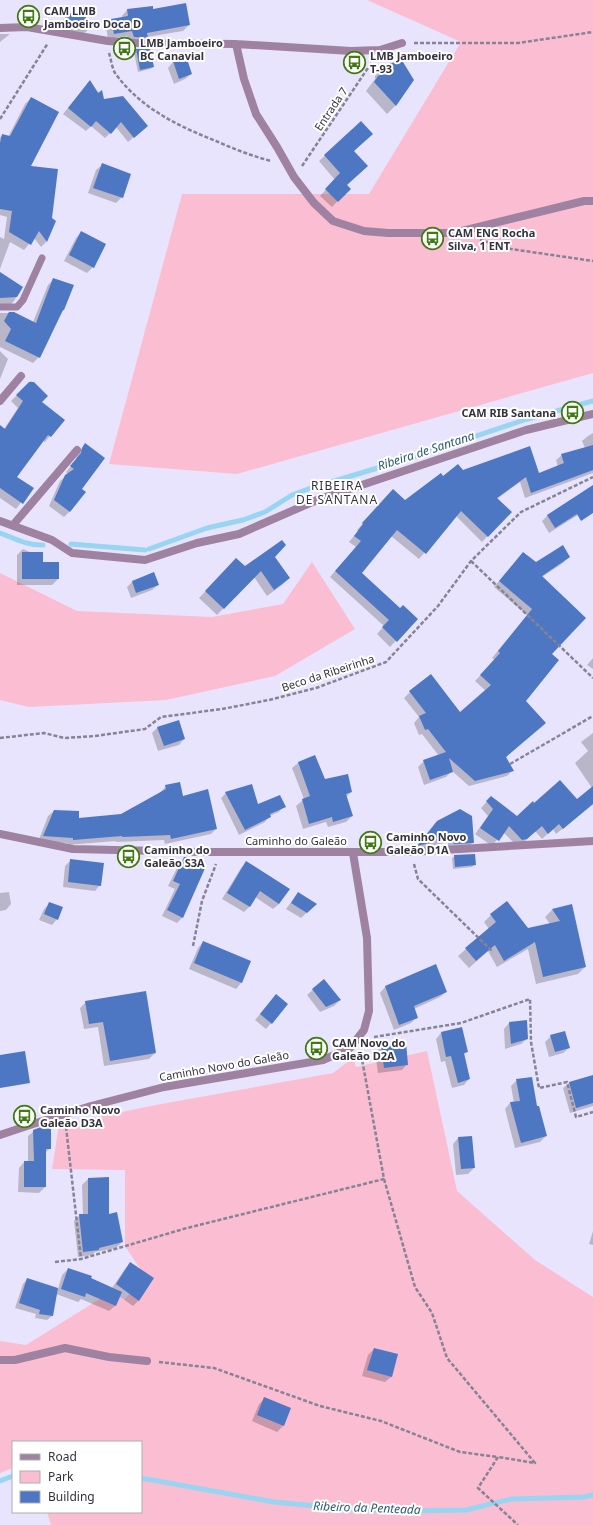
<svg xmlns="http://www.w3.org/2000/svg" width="593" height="1525" font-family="'Noto Sans',sans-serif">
<rect width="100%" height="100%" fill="#e8e4fd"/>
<path fill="#fbbdd2" d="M367,0H593V373L237,474L109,464L182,194H369L461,42Z
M312,562L355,629L275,676L166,700L29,707L0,700V573L77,611L212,617L283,604Z
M427,1051L457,1191L535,1260L593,1297V1525H51L47,1512H141V1442H13V1468L0,1473V1341L26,1345L114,1290L124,1300L145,1276L125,1246V1170L52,1169L59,1125L156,1105L333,1073L353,1058L356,1067Z"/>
<path fill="#0003" d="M127,10H153L189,25L183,31L147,37L141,43H128L127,36L108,39L106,26L112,20L122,18V16Z
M68,14L88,30L82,35L61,33L63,20Z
M0,34H10L0,42Z
M136,50L153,67L150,69L138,72L134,52Z
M185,58L191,74L185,79L174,84L168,68L173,62Z
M384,67L396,105L387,114L366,91L375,79V76Z
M90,81L104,100L142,130L128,142L116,127L105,138L91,126L86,131L63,114Z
M31,98L29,166L50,219L55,221L46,242L41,247L34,238L24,250L10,242L0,269V237L4,239L7,217L0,215V137L2,136L8,137L25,104Z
M361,123L353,151L346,185L349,189L332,207L320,196L335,180L319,161Z
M102,165L122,197L116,203L88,193L96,170Z
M81,232L93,267L87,273L64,261L76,238Z
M0,273L22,287L14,301L7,308H0Z
M54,279L64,310L60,313L39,357L33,363L0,347V313H14L33,322L48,285Z
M0,351L8,359L0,379Z
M31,381L47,396L40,402L50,436L45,442L43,441L16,477L32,488L16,509L0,498V435L18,408L11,401Z
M593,433V473L525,498L520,482L497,499L510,512L482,542L456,516L419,559L391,536L361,573L400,609L417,619L390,647L377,634L384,626L330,577L356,547L349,542L358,531L357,530L387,496L405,501L443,477L462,471L538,474L558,467L556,460L562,455L585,448L582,441L588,436Z
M85,445L80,489L70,511L64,517L49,506L60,481L68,474L66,472L76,460L77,454Z
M576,497L583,509L578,515L549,533L542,521L547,516Z
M23,549L32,553L42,563H58V579L52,585H17V555Z
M523,553L535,563L569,557L563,563L542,577L551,654L525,701L538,728L505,758L513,770L507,776L469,786L452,771L446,777L424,785L418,767L424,761L439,756L422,734L419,735L414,723L419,717L404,698L410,692L460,713L486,691L475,681L495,660L492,658L527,615L494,587Z
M274,556L289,578L282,585L267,596L254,577L217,615L199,598L236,559L245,567Z
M154,574L158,585L152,590L131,598L127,587L132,582Z
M593,658V669L587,665Z
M158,727L184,739L179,745L158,751L152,733Z
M593,733V804L556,834L553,829L542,839L535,831L521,845H516L503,832L492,846L475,834L488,816L481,808L491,797L517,817L534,805L576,801L592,788L575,763L588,751L581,742Z
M315,756L324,780L351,792L346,797L352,816L346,822L328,827L326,822L303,829L296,806L304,799L292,768L298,763Z
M166,786L182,797L216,829L211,834L165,844L164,840L116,842V841L67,845L68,843L38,842L48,816L54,811L78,819L121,815L160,793Z
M226,793L257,805L284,806L279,812L269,816L265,822L239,835L221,798Z
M438,822L473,842L467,848L448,849V842L413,851Z
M455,856L475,865L472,867L453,869L452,858Z
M185,858L182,918L177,923L162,916L175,889L168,886L179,864Z
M71,860L100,885L95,891L63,887L65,866Z
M246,862L279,904L273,909L255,897L250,906L244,912L222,899L241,868Z
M9,892L11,904L6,910L0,911V893Z
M298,893L316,904L301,918L286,909Z
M50,903L57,919L52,925L39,920L44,909Z
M571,906L585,967L578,974L536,984L528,949L497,967L488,951L469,968L458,956L489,929L484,922L491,915L527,929L550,924L545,917L552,910Z
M203,942L250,962L241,983L236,989L189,969L198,948Z
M435,966L446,992L440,997L414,1009L417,1017L411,1023L394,1030L380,993L385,987Z
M324,980L340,1000L334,1006L320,1012L307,995Z
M276,995L287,1004L266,1029L255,1020Z
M86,1002L155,1053L149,1059L104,1066L98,1027L84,1029L80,1008Z
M509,1023L527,1039L521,1044L505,1049L504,1029Z
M441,1033L467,1052L463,1055L469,1079L464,1085L452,1088L445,1061L441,1062L436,1039Z
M551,1036L569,1048L563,1053L549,1057L545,1042Z
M381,1046L407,1064L402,1070L378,1073L375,1052Z
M593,1076V1106L570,1113L563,1088L569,1083Z
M517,1080L536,1108L546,1136L540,1142L515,1148L505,1109L510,1103H514L511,1086Z
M34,1131L50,1148L45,1153V1187L39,1193L18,1192L19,1168L24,1162H28V1136Z
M458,1138L474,1168L468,1174L456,1175L453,1144Z
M88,1179L122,1242L116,1248L95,1252L92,1255L78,1257L74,1221L80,1215H83L82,1185Z
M593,1231V1245L589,1244Z
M130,1264L139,1300L133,1306L119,1296L115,1306L109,1311L81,1299L78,1302L56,1294L52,1316L47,1320L35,1318L36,1314L15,1308L23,1284L27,1279L58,1289L62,1275L68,1269L112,1288L125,1269Z
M374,1349L391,1377L385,1382L362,1376L368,1355Z
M265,1398L290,1408L283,1426L277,1432L252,1421L259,1404Z"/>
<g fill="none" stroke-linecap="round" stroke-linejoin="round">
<path stroke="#97d5f3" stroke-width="5" d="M0,533C14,538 28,546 43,545
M71,544L145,550
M149,549L207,528L243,520L265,512L292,495L311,488L411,458L524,420L593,401
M141,1478L274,1502L349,1509L408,1511L466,1510L511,1499L584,1497L593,1495
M0,1481L13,1476"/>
</g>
<path fill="#4d77c3" d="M186,3L190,25L147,33L148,38L134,37L132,31L114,34L111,19L128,16L127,9L153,6V9Z
M68,13L85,14L89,30L66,28Z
M136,49H150L154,67L140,70Z
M186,56L192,74L179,79L173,61Z
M403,62L414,80L396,106L374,82L378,76L384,72L383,66L389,63Z
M90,80L98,93L102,90L104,99L123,96L148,126L134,138L121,122L111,134L96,121L91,127L68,108Z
M31,97L59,112L31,166L58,169L52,218L56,221L47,242L39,231L31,245L9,232L12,211L0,209V143L2,134L10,136Z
M361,121L373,134L354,151L368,166L347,185L351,189L338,202L325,189L340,173L324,155Z
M102,163L131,174L123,198L93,188Z
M81,231L106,244L94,268L69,255Z
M0,272L23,287L17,297L0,298Z
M53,278L74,285L64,310H63L40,358L5,341L11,329L4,321L9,312H14L36,323Z
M29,382H34L48,396L42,402L65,420L51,437L48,435L17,477L34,488L23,504L0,488V425L5,429L23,401L16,395Z
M85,443L105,458L82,489L86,492L70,512L54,500L65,475L74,469L70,466L81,453L82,448Z
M593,445V470L531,493L526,477L497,498L512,512L488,537L461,511L426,554L397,530L362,573L400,608L403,605L418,619L397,642L382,627L389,620L335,571L361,541L354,536L363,524L362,523L393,489L405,500L441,473L443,476L458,464L463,470L530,446L539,473L564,463L561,454Z
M593,485V513L581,521L577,514L555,528L547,515Z
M282,540L286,545L275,557L290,578L274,590L261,571L224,609L205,591L236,558L245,566Z
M563,545L570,557L542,576L586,618L552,654L559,660L526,701L546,723L506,757L514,771L475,781L449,758L453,772L430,780L423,760L446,752L428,729L425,730L419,716L426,713L409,691L431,674L460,712L491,685L480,675L500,653L498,651L532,609L499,581L523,552L536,562L552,552L553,553L552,552Z
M22,552H43V562H59V579H22Z
M154,572L159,585L136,593L132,581Z
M179,720L185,739L164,746L157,727Z
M315,755L325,779L348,774L352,792L346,794L353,816L333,822L332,817L309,824L302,799L310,796L298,762Z
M560,780L577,799L593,786V804L563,829L559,824L548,834L542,826L527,839L522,840L509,826L499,841L480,828L493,809L486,801L491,796L517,816L533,801L534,803Z
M180,782L183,796L208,789L217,829L171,839L170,835L122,837V836L73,840V838L43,836L54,810L79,811V818L121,814L166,789L165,785Z
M252,784L258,804L280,795L286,807L270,814L271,817L245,830L225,792Z
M460,809L472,816L474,843L454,844L453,837L417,846L437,821Z
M475,854L476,865L455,867L454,855Z
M184,857H188L206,866L183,918L167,910L180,884L173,881Z
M70,859L104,863L101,886L68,882Z
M246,861L290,889L279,904L260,891L250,907L227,893Z
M298,892L317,904L307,913L291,903Z
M507,901L528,928L560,921L552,909L572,904L586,967L543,977L535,942L504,961L495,945L476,961L465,948L496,922L490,914Z
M49,902L63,907L58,920L44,914Z
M203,941L251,961L242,983L194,963Z
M436,964L447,992L414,1006L418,1018L399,1025L385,986Z
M324,979L341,1000L326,1007L312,989Z
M146,991L156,1053L110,1061L103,1022L89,1024L85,1001Z
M276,994L288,1004L272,1024L260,1014Z
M527,1020L528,1039L511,1044L509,1022Z
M462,1027L468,1052L464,1053L470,1079L458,1083L451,1056L446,1057L441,1032Z
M565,1031L570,1048L555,1052L550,1035Z
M406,1042L408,1065L384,1068L381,1045Z
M25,1051L30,1083L0,1088V1055Z
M593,1075V1103L576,1108L569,1082Z
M532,1077L537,1106H539L547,1136L521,1143L510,1102L520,1101L516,1079Z
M44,1126H51V1149H46V1187H24V1161H34L33,1130Z
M472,1136L475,1168L461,1169L458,1137Z
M109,1177V1214L117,1212L123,1242L99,1248V1250L83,1252L79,1214H88V1178Z
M130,1262L154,1278L139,1301L116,1284Z
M68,1268L92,1276L91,1278L122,1292L116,1306L86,1293L85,1297L61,1289Z
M27,1278L58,1288L53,1316L39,1314L40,1310L19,1303Z
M374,1348L398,1354L392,1377L367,1370Z
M264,1397L291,1408L284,1426L257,1415Z"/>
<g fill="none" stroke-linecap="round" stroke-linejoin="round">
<path stroke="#868395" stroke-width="2.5" stroke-dasharray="4 2" stroke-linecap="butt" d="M414,43H518L593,32
M109,53C111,59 112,68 115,73C140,108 178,126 216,141C234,149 252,156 271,161
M0,119L48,43
M302,166L372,62
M480,240L511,249L593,261
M471,561L593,678
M0,738L44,733L64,738L95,736L145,729L161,717L222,709L269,700L316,688L386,662L438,606L471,561L521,512L593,477
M510,764L593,716
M414,864L418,879L493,952
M193,946L202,901L216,864
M374,1037L461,1023L530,999L531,1042L539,1088L567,1082L576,1117L593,1112
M66,1127L81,1259
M384,1179L415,1287L432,1313L447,1358L535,1463L498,1457
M55,1262L81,1259L187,1228L384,1179L361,1054
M159,1362L214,1368L320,1406L381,1421L460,1452L498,1457L478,1488L518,1525"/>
<path stroke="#9f82a1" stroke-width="7" d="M0,307H17L23,300L42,258"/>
<path stroke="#9f82a1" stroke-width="8" d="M0,28L27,27L108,41L135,43L236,44L351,51L380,50L402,43
M236,44L244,79L256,114L277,147L294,177L314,203L333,221L364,231L388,233H454L584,201H593
M0,401L21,376
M0,521L52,540L72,553L145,560L197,543L239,534L317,500L526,430L593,414
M13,525L77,450
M0,834L73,849L200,852H410L593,841
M0,1135L33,1124L91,1106L164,1087L323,1060L350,1048L364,1030L369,1011L367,938L353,853
M0,1360H15L65,1348L109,1357L147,1361"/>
</g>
<defs>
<symbol id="bus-ring" viewBox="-11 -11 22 22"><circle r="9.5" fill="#fff" stroke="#407a13" stroke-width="1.5"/><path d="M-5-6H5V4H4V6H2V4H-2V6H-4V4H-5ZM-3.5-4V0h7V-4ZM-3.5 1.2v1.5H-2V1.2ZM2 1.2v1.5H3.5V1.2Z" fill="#407a13"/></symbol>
</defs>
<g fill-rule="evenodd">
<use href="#bus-ring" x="16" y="4" width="25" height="25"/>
<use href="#bus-ring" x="112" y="36" width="25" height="25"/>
<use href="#bus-ring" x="342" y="50" width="25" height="25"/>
<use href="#bus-ring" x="420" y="226" width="25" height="25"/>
<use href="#bus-ring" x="560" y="400" width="25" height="25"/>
<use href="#bus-ring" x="358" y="830" width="25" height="25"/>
<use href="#bus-ring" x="116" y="844" width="25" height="25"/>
<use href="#bus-ring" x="304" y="1036" width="25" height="25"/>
<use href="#bus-ring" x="12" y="1104" width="25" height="25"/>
</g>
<g text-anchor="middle" stroke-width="4" stroke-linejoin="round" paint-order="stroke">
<g font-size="11" font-weight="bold" fill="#34323e" stroke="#fff" text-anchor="start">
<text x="44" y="15">CAM LMB<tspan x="44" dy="13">Jamboeiro Doca D</tspan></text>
<text x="140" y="47">LMB Jamboeiro<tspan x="140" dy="13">BC Canavial</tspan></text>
<text x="370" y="60">LMB Jamboeiro<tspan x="370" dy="13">T-93</tspan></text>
<text x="448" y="237">CAM ENG Rocha<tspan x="448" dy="13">Silva, 1 ENT</tspan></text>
<text x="556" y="417" text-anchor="end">CAM RIB Santana</text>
<text x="386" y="841">Caminho Novo<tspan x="386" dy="13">Galeão D1A</tspan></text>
<text x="144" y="854">Caminho do<tspan x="144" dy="13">Galeão S3A</tspan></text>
<text x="332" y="1047">CAM Novo do<tspan x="332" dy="13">Galeão D2A</tspan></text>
<text x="40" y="1114">Caminho Novo<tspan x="40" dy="13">Galeão D3A</tspan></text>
</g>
<g font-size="11" fill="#34323e" stroke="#fff">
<text transform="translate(331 109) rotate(-56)" y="4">Entrada 7</text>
<text transform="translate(328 673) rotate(-18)" y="4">Beco da Ribeirinha</text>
<text x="296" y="845">Caminho do Galeão</text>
<text transform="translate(224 1066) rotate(-10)" y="4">Caminho Novo do Galeão</text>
</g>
<g font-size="12" font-style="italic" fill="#2b5b71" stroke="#fff">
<text transform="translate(426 451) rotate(-18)" y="4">Ribeira de Santana</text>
<text transform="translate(367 1508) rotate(2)" y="4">Ribeiro da Penteada</text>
</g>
<g font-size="12" letter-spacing="1" fill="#34323e" stroke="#fff">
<text x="337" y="490">RIBEIRA<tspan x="337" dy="14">DE SANTANA</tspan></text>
</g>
</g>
<rect x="12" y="1441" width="130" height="72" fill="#ffffff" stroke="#aeadb2"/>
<rect x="20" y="1454" width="20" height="6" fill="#9f82a1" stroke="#aeadb2"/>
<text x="48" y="1461" font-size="12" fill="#34323e">Road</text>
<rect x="20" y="1471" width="20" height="12" fill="#fbbdd2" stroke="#aeadb2"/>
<text x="48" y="1481" font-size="12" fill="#34323e">Park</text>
<rect x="20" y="1491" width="20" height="12" fill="#4d77c3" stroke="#aeadb2"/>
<text x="48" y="1501" font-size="12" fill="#34323e">Building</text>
</svg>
